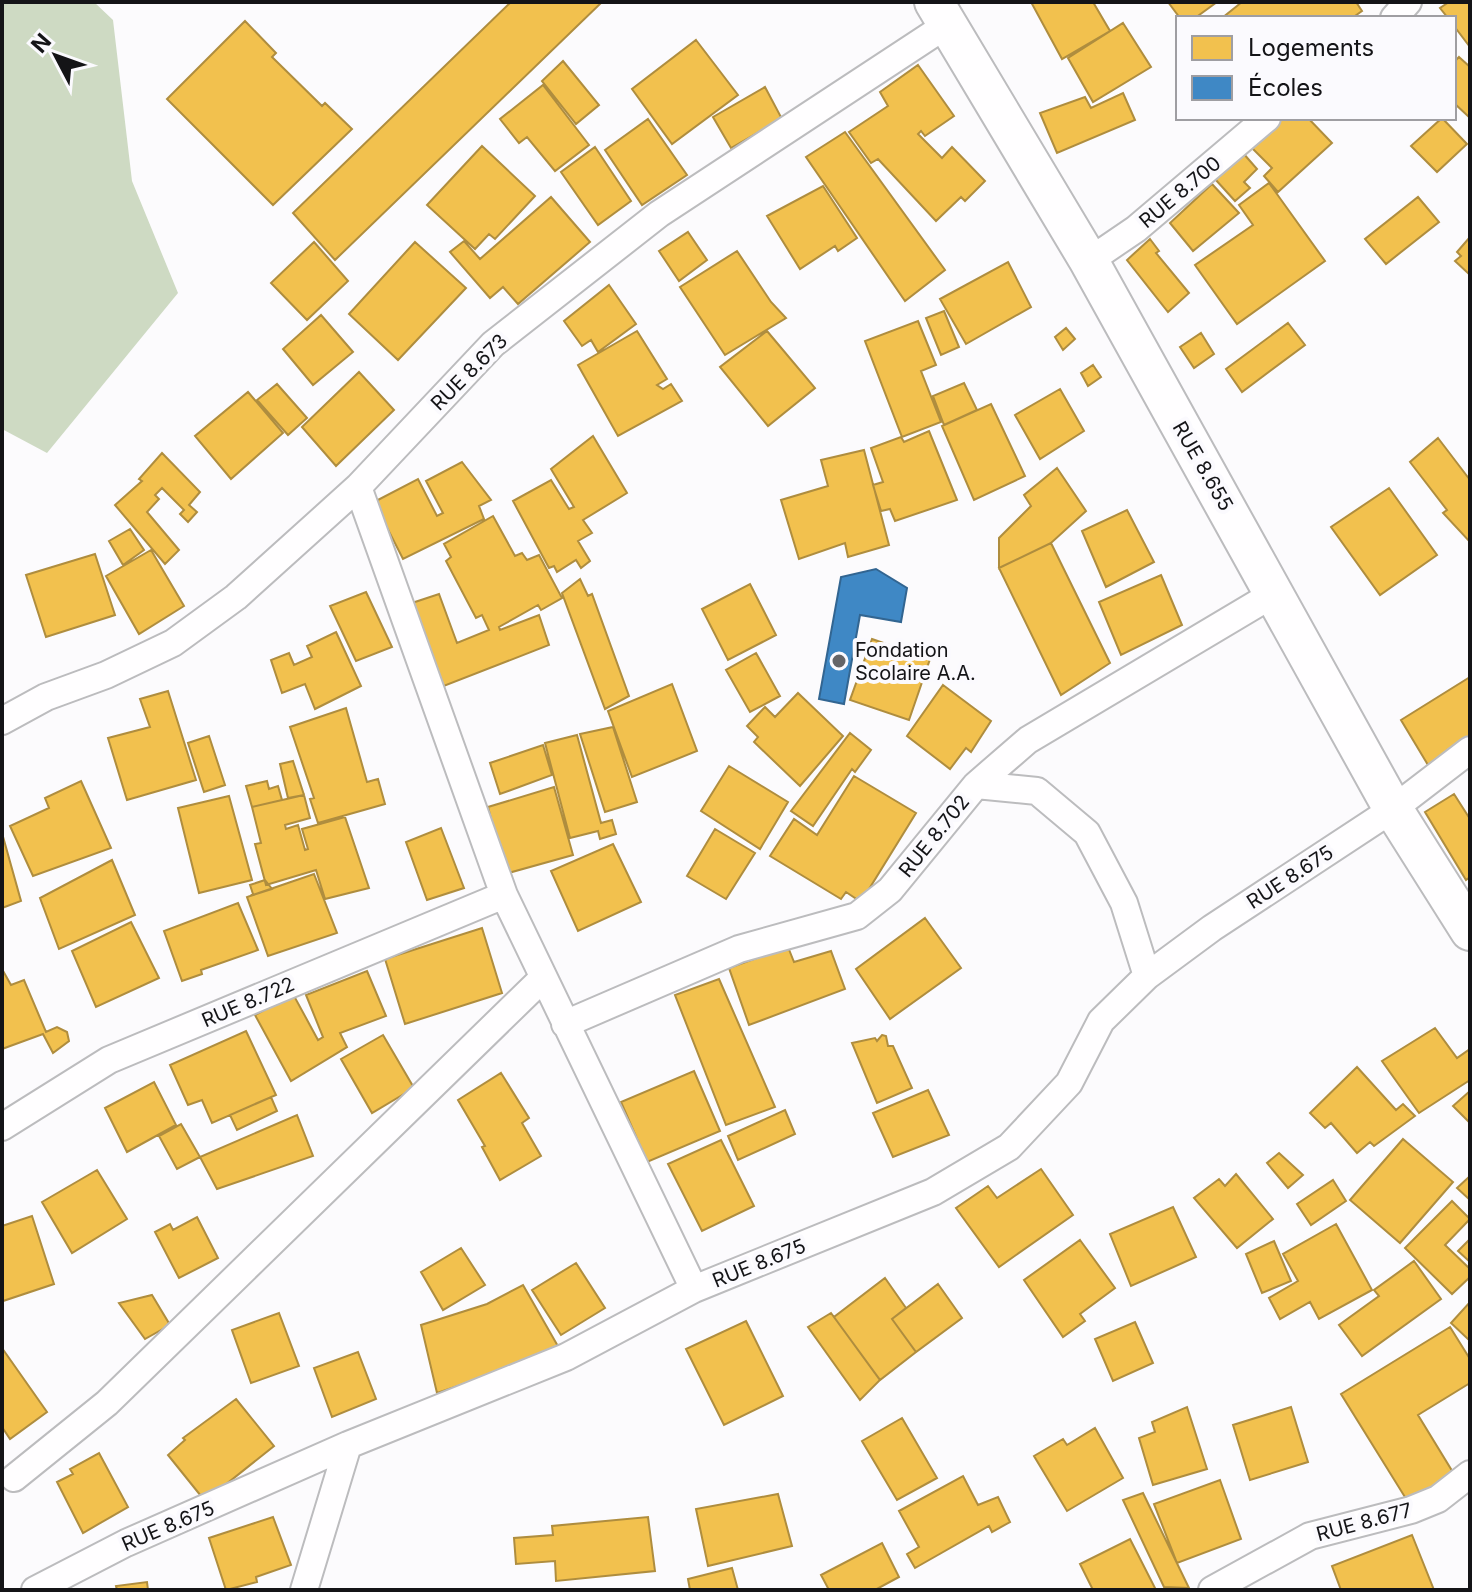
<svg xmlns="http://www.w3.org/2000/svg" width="1472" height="1592" font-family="Inter,sans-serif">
<rect width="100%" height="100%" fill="#fcfbfd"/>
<path fill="#cedac3" d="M2,2H94L113,20L132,181L178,293L47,453L2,429Z"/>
<path fill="#f2c14e" stroke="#af8d3e" stroke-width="2" d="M511,2H602L335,260L293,213Z
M1031,2H1093L1110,31L1062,59Z
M1168,2H1217L1195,18H1180Z
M1242,2H1356L1362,11L1352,18H1222Z
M1449,2H1470V47L1454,26V18H1448L1440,8Z
M245,21L276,53L272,57L322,106L325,103L352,129L273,205L167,99Z
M1123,23L1151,67L1093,102L1068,58Z
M696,40L738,95L672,144L632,89Z
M1459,57L1470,67V118L1454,103V62Z
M563,61L599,105L576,124L542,81Z
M918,65L954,116L925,136L921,131L918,134L942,158L952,147L985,181L965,201L961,197L936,221L878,159L871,163L849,132L888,106L880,92Z
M543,85L589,145L555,171L527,137L519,143L500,119Z
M765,87L782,119L731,148L713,117Z
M1123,93L1135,120L1057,153L1040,113L1085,97L1091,108Z
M1282,118H1308L1332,143L1278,192L1264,176L1272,168L1251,147Z
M1442,118L1467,144L1437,172L1411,146Z
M648,119L687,175L642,205L605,150Z
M845,132L945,270L905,301L806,157Z
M482,146L535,196L495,239L489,234L475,249L427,205Z
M595,147L631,201L598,225L561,172Z
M1243,153L1257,169L1244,182L1250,188L1235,201L1215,179Z
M1269,183L1325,261L1237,324L1195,265L1253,225L1239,205Z
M1212,184L1239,213L1193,251L1170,223Z
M823,186L857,238L838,251L835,246L800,269L767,216Z
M551,197L590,242L518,304L503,287L490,298L450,252L464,241L480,259Z
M1418,197L1439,222L1386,264L1365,239Z
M688,232L707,260L679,281L659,251Z
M1470,237V275L1455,261L1461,256L1457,252Z
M1150,239L1159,251L1156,253L1189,293L1168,312L1127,260Z
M314,242L348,281L307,320L271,283Z
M415,242L466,288L398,360L349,314Z
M737,251L771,302L786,318L725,355L680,287Z
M1008,262L1031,307L966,344L940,299Z
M609,285L636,324L598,352L591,340L582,346L564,321Z
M944,311L959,347L941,355L926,318Z
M321,315L353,352L313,385L283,349Z
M918,321L936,365L921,371L941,422L902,437L865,341Z
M1288,323L1305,345L1242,392L1226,369Z
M1066,328L1075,339L1063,350L1055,337Z
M637,331L667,379L657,385L663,389L671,384L682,401L618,436L578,365Z
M767,331L815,388L768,426L720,367Z
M1201,333L1214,354L1194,368L1180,347Z
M1093,365L1101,377L1088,386L1081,373Z
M359,372L394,410L336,466L302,427Z
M964,383L977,410L944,425L933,396Z
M277,384L307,418L288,435L257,400Z
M1060,389L1084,431L1040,459L1015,415Z
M248,392L283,433L231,479L195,436Z
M991,404L1025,476L974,500L942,426Z
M929,431L957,500L895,521L890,509L881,511L873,485L883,482L871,448L901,437L904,442Z
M593,436L627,493L583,520L592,533L578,541L590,561L581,568L576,560L557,572L554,566L549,568L513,501L551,480L569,509L574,507L551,469Z
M1438,438L1470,480V542L1443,513L1447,510L1410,462Z
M864,450L889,545L848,557L845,543L799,559L781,500L828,486L821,460Z
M162,453L200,492L189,505L197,512L188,522L180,514L184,510L162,488L155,495L159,499L147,512L179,550L165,564L115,505L142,481L139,479Z
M462,462L491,500L479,506L484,519L403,559L374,502L418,479L437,516L443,513L426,481Z
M1057,468L1086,511L1051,543L999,568V538L1031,506L1024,495Z
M1389,488L1437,555L1380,595L1331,527Z
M1127,510L1154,562L1106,587L1082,531Z
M493,516L515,556L522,553L527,560L539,555L562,598L541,610L538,605L499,627L500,630L539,615L549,645L436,689L406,605L439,594L457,643L489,630L482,615L476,618L446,561L451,557L444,544Z
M130,529L144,550L123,565L109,541Z
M1051,543L1110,663L1061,695L999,568Z
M151,550L184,606L139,634L106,576Z
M95,554L115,615L46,637L26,575Z
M1161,575L1182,625L1121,655L1099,602Z
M580,579L588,596L592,594L629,696L605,709L562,593Z
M750,584L776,635L728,660L702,609Z
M366,592L392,647L356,661L330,606Z
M336,632L361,686L315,709L305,684L282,693L271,660L289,653L294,665L312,657L307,646Z
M872,639L930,659L909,720L850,700Z
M756,653L780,696L750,712L726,670Z
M1470,677V737L1428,765L1401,720Z
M672,684L697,751L632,777L608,711Z
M943,685L991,721L971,752L966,748L950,769L907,736Z
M168,691L196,780L127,800L108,738L150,727L140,699Z
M798,693L843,736L800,786L754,742L758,737L747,726L765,707L775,717Z
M346,708L367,782L378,779L385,804L318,823L310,799L314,798L290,727Z
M613,727L637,802L605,812L580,734Z
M850,733L871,750L855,772L852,769L813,826L791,811Z
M577,735L601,823L612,820L616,834L600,839L598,831L570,838L545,743Z
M209,736L225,785L204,792L188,743Z
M543,745L552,775L500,794L490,763Z
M293,761L304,795L288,798L280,764Z
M729,766L788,802L760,849L701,811Z
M854,776L916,813L861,902L846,892L841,899L770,856L794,819L817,835Z
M81,781L111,848L33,876L10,826L49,808L45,798Z
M267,781L269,789L278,786L282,800L252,807L246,786Z
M554,787L573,855L505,874L488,807Z
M1454,794L1470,819V877L1466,880L1425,812Z
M304,795L310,818L285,825L286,829L298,825L305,850L308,849L302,829L345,817L369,888L325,899L316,870L266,885L255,844L261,843L252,807Z
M229,796L252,880L199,893L178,808Z
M441,828L464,888L427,900L406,842Z
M715,829L755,853L726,899L687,876Z
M2,833L21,901L2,908Z
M613,844L641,902L578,931L551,871Z
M112,860L135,915L59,949L40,898Z
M314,874L337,933L268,956L247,897Z
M265,880L272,889L250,896L253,894L250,885Z
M238,903L258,950L201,970L202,974L182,981L164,931Z
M925,918L961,968L890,1019L856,969Z
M131,922L159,978L96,1007L72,951Z
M482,928L502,993L405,1024L385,959Z
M788,947L794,962L831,951L845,989L749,1025L729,968Z
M2,969L11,985L24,980L46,1032L57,1027L67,1032L69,1041L53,1053L43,1034L2,1049Z
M367,971L386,1016L340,1033L347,1047L291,1081L255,1015L293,994L318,1040L323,1037L306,995Z
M719,979L775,1107L726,1125L675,995Z
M1435,1028L1457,1058L1470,1049V1080L1419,1113L1382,1061Z
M246,1031L276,1095L212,1123L202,1100L188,1105L170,1065Z
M383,1035L414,1088L372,1113L341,1059Z
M882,1035L886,1036L888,1046H893L912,1088L877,1103L852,1043L875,1038L877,1041Z
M1357,1067L1396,1110L1403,1104L1415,1116L1374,1146L1370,1142L1357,1153L1331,1123L1325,1128L1310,1113Z
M694,1071L720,1131L647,1162L621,1102Z
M501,1073L529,1118L522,1123L541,1156L500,1180L482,1147L485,1146L458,1100Z
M154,1082L176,1125L127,1152L105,1108Z
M928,1090L949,1135L893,1157L873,1113Z
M1470,1091V1123L1453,1106Z
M271,1097L277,1111L237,1130L230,1115Z
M785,1110L795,1134L738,1160L728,1136Z
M297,1115L313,1156L217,1189L200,1157Z
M181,1124L200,1157L177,1169L159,1136Z
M1403,1139L1453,1182L1400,1243L1350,1200Z
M721,1140L754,1206L702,1231L668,1164Z
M1279,1153L1303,1175L1288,1188L1267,1163Z
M1041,1169L1073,1215L999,1267L956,1208L988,1186L997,1198Z
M97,1170L127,1219L72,1253L42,1202Z
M1236,1174L1273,1219L1237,1248L1194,1198L1219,1179L1225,1186Z
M1470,1176V1200L1457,1188Z
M1333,1180L1346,1201L1311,1225L1297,1204Z
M1452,1201L1470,1219L1445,1245L1470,1269V1277L1452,1294L1405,1248Z
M1173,1207L1196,1257L1131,1286L1110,1234Z
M32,1216L54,1284L3,1301L2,1226Z
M197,1217L218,1258L179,1278L155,1232L170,1224L173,1230Z
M1336,1224L1372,1290L1319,1319L1310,1302L1280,1319L1269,1298L1298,1281L1283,1254Z
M1470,1239V1262L1458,1251Z
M1080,1240L1115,1288L1080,1314L1085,1321L1063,1337L1024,1280Z
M1274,1241L1291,1281L1262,1293L1246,1254Z
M461,1248L485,1285L443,1310L421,1272Z
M1414,1261L1441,1299L1362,1356L1339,1325L1379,1296L1374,1290Z
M576,1263L605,1308L561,1335L532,1290Z
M885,1278L906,1308L892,1319L916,1352L880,1380L834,1317Z
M938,1284L962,1318L916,1352L892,1319Z
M523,1285L559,1348L509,1369L437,1393L421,1325L487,1304Z
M152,1295L170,1325L145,1339L119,1303Z
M1470,1302V1341L1451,1323Z
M279,1313L299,1366L251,1383L232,1330Z
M831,1313L880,1380L860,1400L808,1327Z
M746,1321L783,1396L724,1425L686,1349Z
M1135,1322L1153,1363L1113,1381L1095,1339Z
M1450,1327L1470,1359V1383L1418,1415L1454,1474L1408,1502L1341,1394Z
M2,1348L47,1412L10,1439L2,1427Z
M358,1352L376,1399L332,1417L314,1368Z
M236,1399L274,1446L205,1501L168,1455L185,1440L183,1438Z
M1187,1407L1207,1469L1153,1485L1139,1438L1155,1432L1152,1422Z
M1291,1407L1308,1462L1250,1480L1233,1425Z
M902,1418L937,1478L897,1500L862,1441Z
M1095,1428L1123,1478L1067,1511L1034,1456L1063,1439L1067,1445Z
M99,1453L128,1507L83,1533L57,1482L73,1474L70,1469Z
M963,1476L978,1505L998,1497L1010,1522L992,1532L989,1526L915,1568L907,1554L919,1547L899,1511Z
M1220,1480L1241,1539L1177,1563L1154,1504Z
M1143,1493L1188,1586L1189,1588L1164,1587L1123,1500Z
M778,1494L792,1546L708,1566L696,1509Z
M273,1517L291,1565L256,1577L257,1582L226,1590L209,1538Z
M648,1517L655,1571L556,1581L555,1561L516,1564L514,1538L553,1535L552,1526Z
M1412,1535L1434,1590H1341L1332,1566Z
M1130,1539L1156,1590H1093L1080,1564Z
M882,1543L899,1577L875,1590H829L821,1575Z
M732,1568L738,1590H690L688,1579Z
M147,1582L148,1590H117L116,1586Z"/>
<path fill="#3f88c5" stroke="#326591" stroke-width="2" d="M876,569L907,588L901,622L860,615L844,704L819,699L841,577Z"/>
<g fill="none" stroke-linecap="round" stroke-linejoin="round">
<defs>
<path id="street" d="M1394,18L1408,2
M1089,261L1136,229L1267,118
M358,487L504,895L694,1289
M2,721L46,697L106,675L173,643L236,597L358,487L493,344L659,214L945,26
M976,785L1037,791L1087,833L1124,903L1147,976
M565,1024L739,949L857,916L890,890L976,785L1028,740L1275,593
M2,1127L109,1060L504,895
M14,1478L107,1403L542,979
M35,1590L126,1543L348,1445L566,1357L694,1289L933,1192L1009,1147L1069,1083L1101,1021L1147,976L1212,928L1393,809L1470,750
M304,1590L348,1445
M1212,1590L1310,1536L1411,1510L1438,1499L1470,1474"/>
<path id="secondary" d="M934,2L1089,261L1393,809L1470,931"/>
</defs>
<use href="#street" stroke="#bcbcbe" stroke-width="30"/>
<use href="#secondary" stroke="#bcbcbe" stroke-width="42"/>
<use href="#street" stroke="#fffeff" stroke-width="26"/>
<use href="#secondary" stroke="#fffeff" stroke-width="38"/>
</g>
<circle fill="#656568" stroke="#fbfafe" stroke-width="3" cx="839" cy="661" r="8"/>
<g text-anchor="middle" stroke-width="8" stroke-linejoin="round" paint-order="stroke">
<g font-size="20" fill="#141417" stroke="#fbfafe">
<text transform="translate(1180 192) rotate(-40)" y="7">RUE 8.700</text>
<text transform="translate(469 372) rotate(-45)" y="7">RUE 8.673</text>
<text transform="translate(1203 466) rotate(60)" y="7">RUE 8.655</text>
<text transform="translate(934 836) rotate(-51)" y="7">RUE 8.702</text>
<text transform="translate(1290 877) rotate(-33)" y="7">RUE 8.675</text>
<text transform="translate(248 1002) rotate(-23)" y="7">RUE 8.722</text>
<text transform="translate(759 1263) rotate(-22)" y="7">RUE 8.675</text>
<text transform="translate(1364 1522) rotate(-15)" y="7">RUE 8.677</text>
<text transform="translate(168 1526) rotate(-23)" y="7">RUE 8.675</text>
</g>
<g font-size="20" fill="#141417" stroke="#fbfafe" text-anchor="start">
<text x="855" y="657">Fondation<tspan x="855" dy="23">Scolaire A.A.</tspan></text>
</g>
</g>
<rect width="1472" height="1592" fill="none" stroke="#141417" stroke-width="8"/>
<rect x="1176" y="16" width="280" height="104" fill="#fbfafe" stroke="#9f9ea2" stroke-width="2"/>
<rect x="1192" y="36" width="40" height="24" fill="#f2c14e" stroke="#9f9ea2" stroke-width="2"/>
<text x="1248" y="56" font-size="24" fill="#141417">Logements</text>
<rect x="1192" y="76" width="40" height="24" fill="#3f88c5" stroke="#9f9ea2" stroke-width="2"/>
<text x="1248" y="96" font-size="24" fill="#141417">Écoles</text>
<g transform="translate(56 56) rotate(311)" stroke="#fbfafe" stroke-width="6" paint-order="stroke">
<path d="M0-6L14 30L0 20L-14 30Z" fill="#141417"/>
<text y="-12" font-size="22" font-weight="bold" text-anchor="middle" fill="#141417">N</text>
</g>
</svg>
